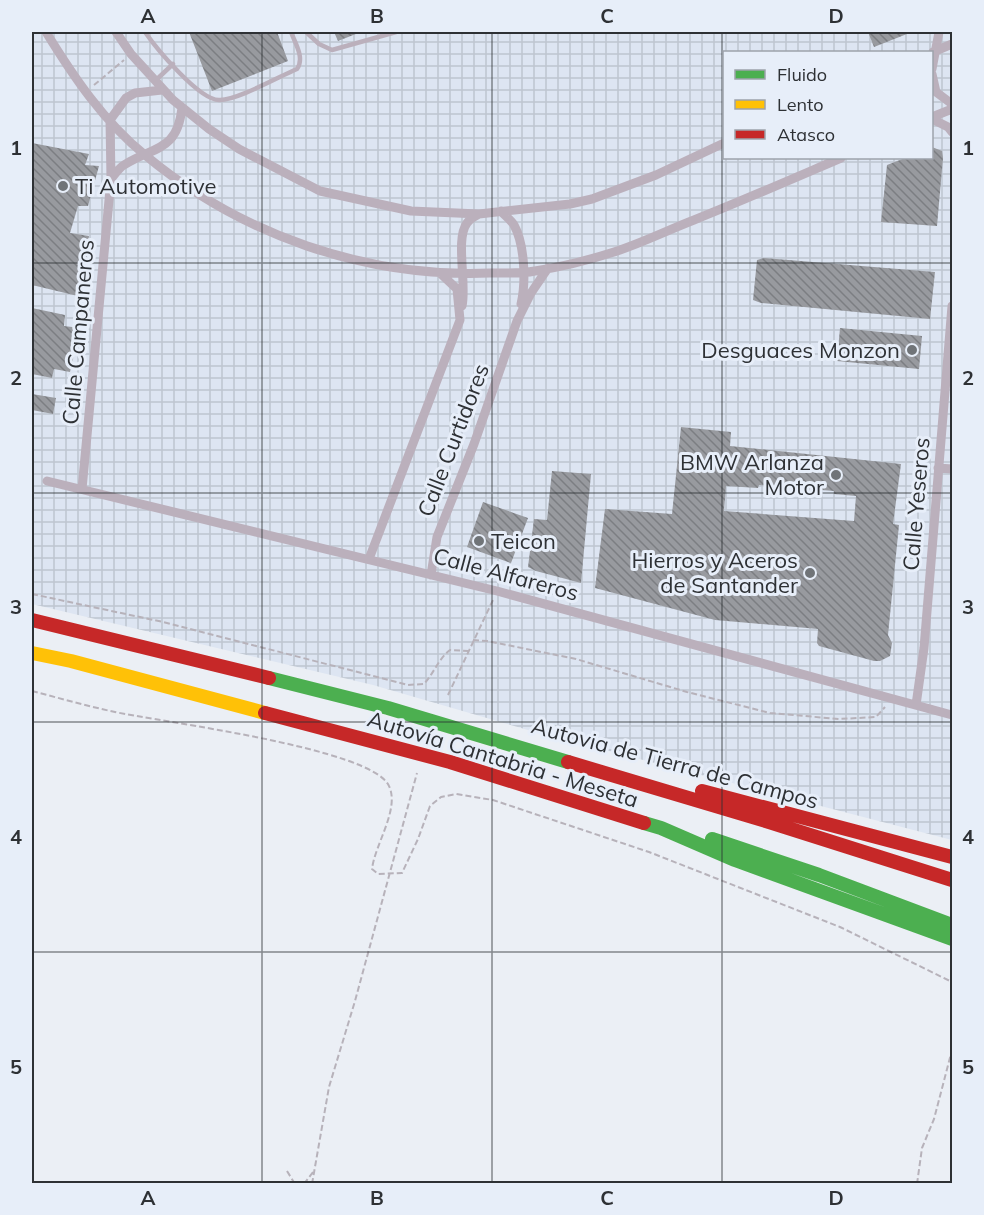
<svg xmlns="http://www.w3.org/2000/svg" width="984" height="1215" font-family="Mulish,sans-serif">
<defs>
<pattern id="industrial-grid" width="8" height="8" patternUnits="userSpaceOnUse" patternTransform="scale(1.5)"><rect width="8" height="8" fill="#dde5f2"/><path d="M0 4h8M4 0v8" fill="none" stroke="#bec5d0"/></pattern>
<pattern id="building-back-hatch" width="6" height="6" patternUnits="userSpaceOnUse" patternTransform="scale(1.5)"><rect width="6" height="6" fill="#989a9f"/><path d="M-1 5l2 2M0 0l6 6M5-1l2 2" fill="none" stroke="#7c7e82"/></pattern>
</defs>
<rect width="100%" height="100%" fill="#ebeff5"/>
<path fill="url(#industrial-grid)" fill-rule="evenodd" d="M32,32H952V840L535,732L373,685L32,604ZM724,52H932V158H724Z"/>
<path fill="url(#building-back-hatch)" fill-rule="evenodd" d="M189,32H277L288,61L212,91Z
M334,32H361L338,41Z
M868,32H912L874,47Z
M32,143L89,154L85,165L99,166L88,206H78L70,233L89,236L82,297L32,285Z
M932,147L942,151L943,158L937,226L881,222L887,165L905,158H932Z
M764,258L935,272L930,319L761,303L753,300L757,260Z
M32,308L65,315L64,326L80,328L70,372L54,369L52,378L32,374Z
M840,328L922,336L919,369L837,361Z
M32,394L56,398L53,414L32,410Z
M681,427L731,432L730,446L901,464L893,524L899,525L888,635L892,643L890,656L880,661H874L819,646L817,643L818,629L715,620L595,588L605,509L672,514ZM759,485L834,491V494L856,496L854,521L724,511L726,486L758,488Z
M552,471L591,474L581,583L536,571L528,567L534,519L547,520Z
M483,502L528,518L511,563L467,547Z"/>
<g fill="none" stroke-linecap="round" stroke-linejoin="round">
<path stroke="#b7b2ba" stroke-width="2" stroke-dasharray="6 3" stroke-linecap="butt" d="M94,85L124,60
M32,594L163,622L408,685L424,684C434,673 439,658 450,650L468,651
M473,640L487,641L576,659L687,692L770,713L839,719L876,717L885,707
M32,691C59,698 87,706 115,712C161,722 372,748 389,786C400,809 375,844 372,869L378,874L402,873L418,839L430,806L441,797L456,794L493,800L649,852L840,927L952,982
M448,695L493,600
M287,1171L295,1184
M304,1184L313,1172
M312,1184L329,1087L355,1001L417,773
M917,1184L922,1148L934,1119L952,1050"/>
<path stroke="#bbb0bc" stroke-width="4.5" d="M145,32C156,48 199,100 219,100C236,101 280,76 297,69C305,58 295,43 291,32
M306,32L319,44L332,50L396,32
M155,81L173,64"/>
<path stroke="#bbb0bc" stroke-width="9" d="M46,32C73,76 104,122 145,155C241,235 365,278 490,273C504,273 520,274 535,271C561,267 589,260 614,252C642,243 668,230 694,220C744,200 792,179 841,158
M116,32L131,54L173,100L209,129L239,149L320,191L411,211L479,214L570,204L592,199L656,175L724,143
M933,52L952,44
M932,69L939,32
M932,74L936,92L952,104
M932,117L952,109
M932,119L948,127L952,132
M111,179C115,174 119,168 124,165C154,146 177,152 182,108
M501,211C505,216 511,220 514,225C525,245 526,283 521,304
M462,306C467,284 455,239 467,223C470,219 475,216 479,214
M938,468L952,469
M47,481L497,591L952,715
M82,489L111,179L110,120L126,98L135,93L162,90
M369,559L460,320L457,289L440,273
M431,575L437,537L474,444L517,321L531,293L548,268
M916,705L924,648L952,306"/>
<path stroke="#4caf50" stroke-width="14" d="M269,678L388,708L568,762
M644,823L661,828L735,860L952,939
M712,839L819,875L952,925"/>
<path stroke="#ffc107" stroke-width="14" d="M32,653L71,661L265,713"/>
<path stroke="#c62828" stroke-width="14" d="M32,620L269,678
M265,713L450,762L644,823
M568,762L769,822L952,880
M702,791L952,857"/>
</g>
<path fill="none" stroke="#2e3135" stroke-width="1.5" stroke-opacity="0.55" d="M262,32V1184M492,32V1184M722,32V1184M32,263H952M32,493H952M32,722H952M32,952H952"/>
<g fill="#707478" stroke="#e7eef9" stroke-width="2">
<circle cx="63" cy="186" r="6"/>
<circle cx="912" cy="350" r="6"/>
<circle cx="836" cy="475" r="6"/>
<circle cx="479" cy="541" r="6"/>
<circle cx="810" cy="573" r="6"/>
</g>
<g text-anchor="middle" stroke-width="6" stroke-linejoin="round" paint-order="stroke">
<g font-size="22" fill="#2e3135" stroke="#e7eef9" text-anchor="end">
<text x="75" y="194" text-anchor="start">Ti Automotive</text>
<text x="900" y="358">Desguaces Monzon</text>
<text x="824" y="470">BMW Arlanza<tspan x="824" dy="25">Motor</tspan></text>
<text x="491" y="549" text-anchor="start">Teicon</text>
<text x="798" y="568">Hierros y Aceros<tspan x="798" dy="25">de Santander</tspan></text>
</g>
<g font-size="22" fill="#2e3135" stroke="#e7eef9">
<text transform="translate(78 332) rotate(-85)" y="8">Calle Campaneros</text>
<text transform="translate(453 440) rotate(-69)" y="8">Calle Curtidores</text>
<text transform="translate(916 504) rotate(-85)" y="8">Calle Yeseros</text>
<text transform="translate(506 574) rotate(15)" y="8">Calle Alfareros</text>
<text transform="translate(503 759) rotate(17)" y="8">Autovía Cantabria - Meseta</text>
<text transform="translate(675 763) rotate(15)" y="8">Autovia de Tierra de Campos</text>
</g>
</g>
<rect width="984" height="1215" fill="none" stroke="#e7eef9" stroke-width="66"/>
<rect x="723" y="51" width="210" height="108" fill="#e7eef9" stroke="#9da2ab" stroke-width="1.5"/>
<rect x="735" y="70" width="30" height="9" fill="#4caf50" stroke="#9da2ab" stroke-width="1.5"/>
<text x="777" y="81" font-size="18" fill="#2e3135">Fluido</text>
<rect x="735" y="100" width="30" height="9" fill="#ffc107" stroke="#9da2ab" stroke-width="1.5"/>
<text x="777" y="111" font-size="18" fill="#2e3135">Lento</text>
<rect x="735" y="130" width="30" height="9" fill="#c62828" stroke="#9da2ab" stroke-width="1.5"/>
<text x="777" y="141" font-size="18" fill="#2e3135">Atasco</text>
<rect x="33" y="33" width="918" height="1149" fill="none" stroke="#2e3135" stroke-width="2"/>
<g font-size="20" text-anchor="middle" font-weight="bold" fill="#2e3135">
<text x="148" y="23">A</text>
<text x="377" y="23">B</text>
<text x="607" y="23">C</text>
<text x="836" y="23">D</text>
<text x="16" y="155">1</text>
<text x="968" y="155">1</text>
<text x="16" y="385">2</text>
<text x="968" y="385">2</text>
<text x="16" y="614">3</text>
<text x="968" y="614">3</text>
<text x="16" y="844">4</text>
<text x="968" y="844">4</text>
<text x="16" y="1074">5</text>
<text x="968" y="1074">5</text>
<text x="148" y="1205">A</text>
<text x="377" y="1205">B</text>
<text x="607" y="1205">C</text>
<text x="836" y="1205">D</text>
</g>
</svg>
